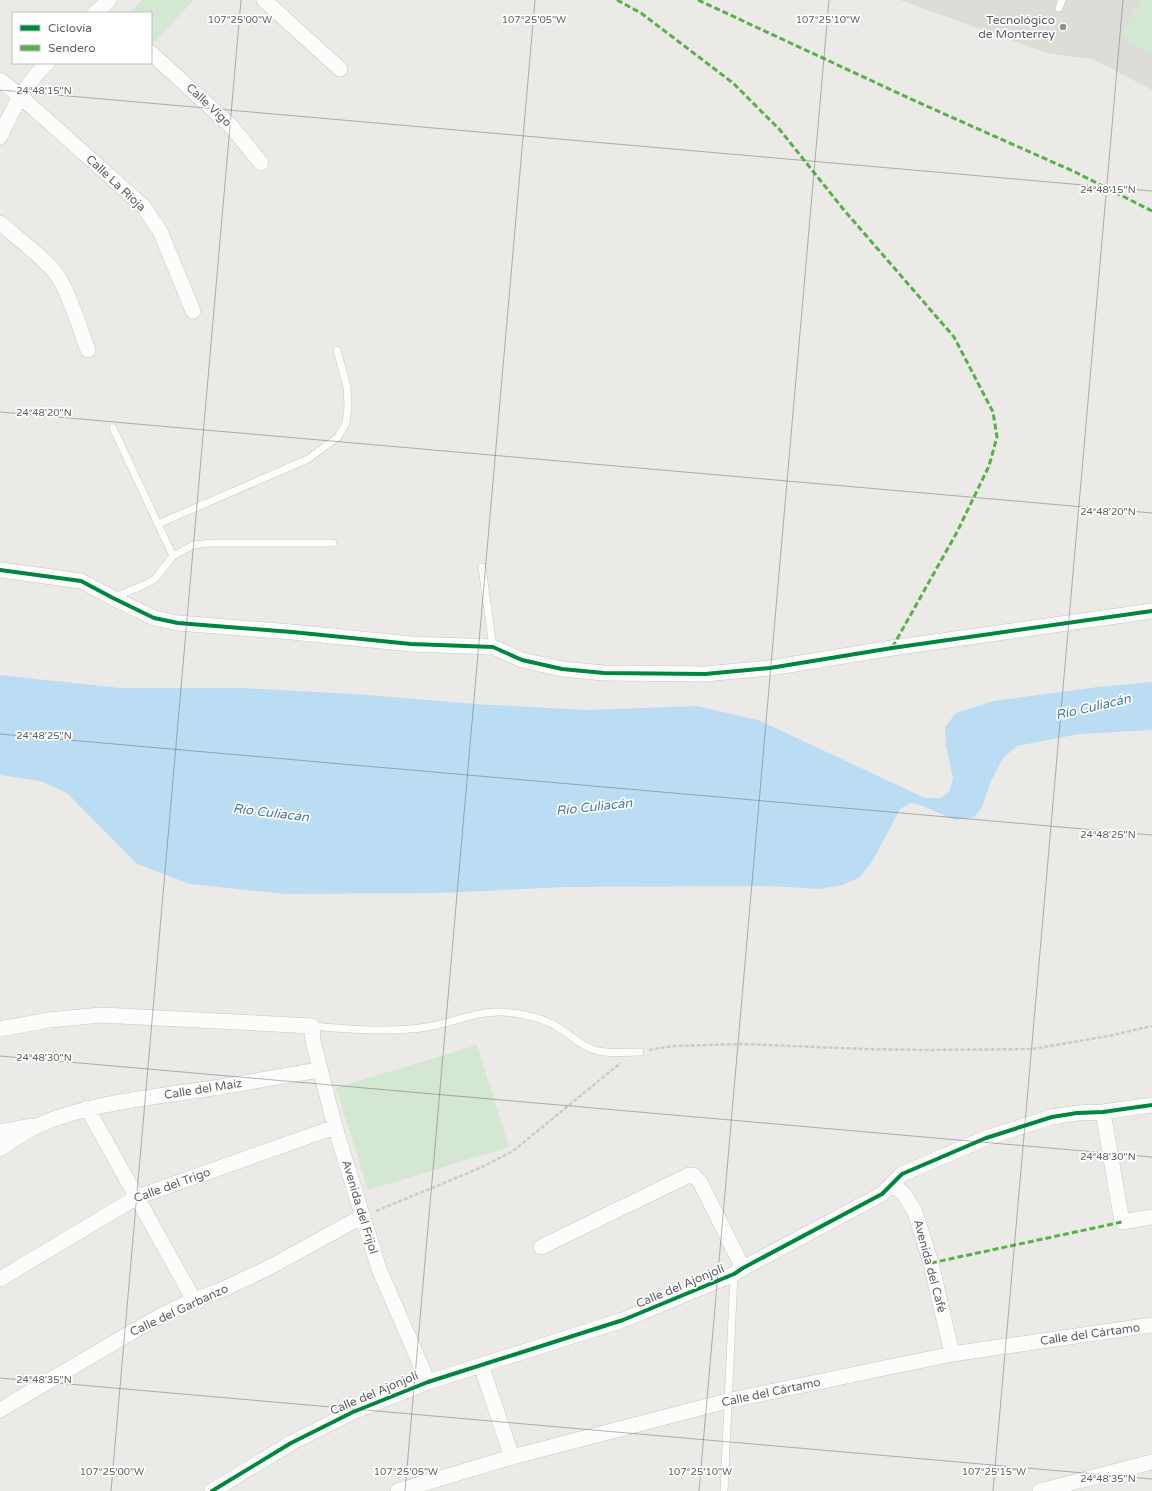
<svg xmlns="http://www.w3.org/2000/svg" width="1152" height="1491" font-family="'Varela Round',sans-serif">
<rect width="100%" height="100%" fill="#ebeae6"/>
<path fill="#dedcd6" d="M900,0H1152V90L1093,59L1050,54Z"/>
<path fill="#d4e7d2" d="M142,0H194L154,42L151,40V13H129Z
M1142,0H1152V56L1119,35Z
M477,1045L509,1147L368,1190L336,1088Z"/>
<path fill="#bbddf4" d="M0,675L120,688H240L354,694L475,704L587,710L697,706L758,720L925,798H941L949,792L953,778L946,745L945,727L956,713L993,701L1098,687L1152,682V730L1079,734L1017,746L1003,758L991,781L982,807L974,817L955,820L918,804L910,803L900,809L873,860L860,877L843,885L819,889L770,886L566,887L440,893L286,894L190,884L137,864L67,793L40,781L0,775Z"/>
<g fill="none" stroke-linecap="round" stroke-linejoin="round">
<defs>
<path id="service" d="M1059,8L1062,0
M113,428L173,556
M158,524L308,459L338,437L346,423L348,406L347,387L337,350
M482,567L493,647
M115,597L144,585L155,579L173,556L182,551L193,545L211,543H333
M312,1026C351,1029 389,1033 427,1027C453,1023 475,1011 501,1012C522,1013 544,1018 561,1029C573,1037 584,1048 598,1051C611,1054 627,1052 640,1052
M724,1491L734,1274"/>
<path id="minor" d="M264,0L340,69
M95,13L109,0
M151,53L231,126L261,163
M0,80L21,97L143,206L160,231L193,311
M0,137C11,112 27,82 47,63
M0,223C16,237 49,261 59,278C72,300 79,327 88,350
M0,570L81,581L113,598L154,618L178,623L292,632L411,644L493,647L522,660L562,669L604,673L705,674L770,668L892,648L1152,611
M0,1029L49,1020L101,1015L312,1026L313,1041L335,1127L379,1269L428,1382
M87,1108L194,1300
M1103,1112L1122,1222L1152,1217
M0,1132L31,1126
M0,1149C12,1141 25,1131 39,1125C87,1104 141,1099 193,1091C235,1085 277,1077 319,1070
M893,1185L904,1194L915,1212L931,1263L952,1354
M541,1247L683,1178L689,1175H693L700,1182L743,1268
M0,1279L137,1197L335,1127
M481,1365L512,1457
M0,1410L125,1336L164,1314L194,1300L221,1290L268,1268L363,1216
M212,1491L291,1443L353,1412L428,1382L623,1320L734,1274L743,1268L882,1194L902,1174L986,1138L1052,1117L1077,1113L1103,1112L1152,1105
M398,1491L512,1457L727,1401L952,1354L1152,1325
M1040,1491L1152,1462"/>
</defs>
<use href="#service" stroke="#c8c8c8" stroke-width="8"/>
<use href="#minor" stroke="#c8c8c8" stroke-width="16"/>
<path stroke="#c8ccca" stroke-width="2.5" stroke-dasharray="4 2" stroke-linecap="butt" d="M649,1050L673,1046L741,1044L864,1049L926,1050L1033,1049L1108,1036L1152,1026
M376,1211L480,1168L513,1151L612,1070L621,1063"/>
<use href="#service" stroke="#fcfcfb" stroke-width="7"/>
<use href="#minor" stroke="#fcfcfb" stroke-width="15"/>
<path stroke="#58b04a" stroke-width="3" stroke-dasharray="6 3" stroke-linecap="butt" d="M617,0L641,13L733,83L780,130L844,210L954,337L993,412L997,437L989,466L957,532L892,648
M698,0L913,100L1075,172L1152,211
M931,1263L1122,1222"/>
<defs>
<path id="cycleway" d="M0,570L81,581L113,598L154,618L178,623L292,632L411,644L493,647L522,660L562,669L604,673L705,674L770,668L892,648L1152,611
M212,1491L291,1443L353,1412L428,1382L623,1320L734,1274L743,1268L882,1194L902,1174L986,1138L1052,1117L1077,1113L1103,1112L1152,1105"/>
</defs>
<use href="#cycleway" stroke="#fff" stroke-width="6"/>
<use href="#cycleway" stroke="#00873e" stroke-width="4"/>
</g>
<path fill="none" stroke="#5c5f63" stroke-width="1" stroke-opacity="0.45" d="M0,90L1152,191M0,412L1152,513M0,734L1152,835M0,1056L1152,1157M0,1378L1152,1479M111,1491L241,0M405,1491L535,0M699,1491L829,0M993,1491L1123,0"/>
<circle fill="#8e9091" stroke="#fff" stroke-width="1.5" cx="1063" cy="27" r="4"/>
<g text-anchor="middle" stroke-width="3.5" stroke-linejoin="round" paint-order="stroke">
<g font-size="12" fill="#5c5f63" stroke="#fff" text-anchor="end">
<text x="1055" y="24">Tecnológico<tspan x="1055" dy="14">de Monterrey</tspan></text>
</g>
<g font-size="12" fill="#5c5f63" stroke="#fff">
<text transform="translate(209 105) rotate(43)" y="4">Calle Vigo</text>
<text transform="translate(116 183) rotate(43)" y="4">Calle La Rioja</text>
<text transform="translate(203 1089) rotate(-9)" y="4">Calle del Maíz</text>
<text transform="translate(172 1185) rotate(-20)" y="4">Calle del Trigo</text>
<text transform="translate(360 1207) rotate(73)" y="4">Avenida del Frijol</text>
<text transform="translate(930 1266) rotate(75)" y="4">Avenida del Café</text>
<text transform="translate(680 1286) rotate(-23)" y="4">Calle del Ajonjolí</text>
<text transform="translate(179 1310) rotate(-25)" y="4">Calle del Garbanzo</text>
<text transform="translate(1090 1334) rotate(-8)" y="4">Calle del Cártamo</text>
<text transform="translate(771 1392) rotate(-12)" y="4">Calle del Cártamo</text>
<text transform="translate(374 1393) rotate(-23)" y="4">Calle del Ajonjolí</text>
</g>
<g font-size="13" font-style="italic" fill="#4578ab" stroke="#fff">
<text transform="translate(1093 706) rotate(-13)" y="5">Río Culiacán</text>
<text transform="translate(594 806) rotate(-6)" y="5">Río Culiacán</text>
<text transform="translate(271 812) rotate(7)" y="5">Río Culiacán</text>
</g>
</g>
<g font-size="10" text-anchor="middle" fill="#5c5f63" stroke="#fff" stroke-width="3.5" stroke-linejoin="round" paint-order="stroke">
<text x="240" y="23">107°25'00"W</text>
<text x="534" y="23">107°25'05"W</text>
<text x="828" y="23">107°25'10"W</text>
<text x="44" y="94">24°48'15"N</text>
<text x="1108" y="193">24°48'15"N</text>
<text x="44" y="416">24°48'20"N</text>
<text x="1108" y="515">24°48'20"N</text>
<text x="44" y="739">24°48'25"N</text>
<text x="1108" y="838">24°48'25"N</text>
<text x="44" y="1061">24°48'30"N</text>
<text x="1108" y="1160">24°48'30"N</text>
<text x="44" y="1383">24°48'35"N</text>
<text x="112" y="1475">107°25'00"W</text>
<text x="406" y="1475">107°25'05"W</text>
<text x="700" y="1475">107°25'10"W</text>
<text x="994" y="1475">107°25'15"W</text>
<text x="1108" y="1482">24°48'35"N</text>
</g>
<rect x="12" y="12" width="140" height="52" fill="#ffffff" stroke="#bebfc1"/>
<rect x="20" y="25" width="20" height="6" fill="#00873e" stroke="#bebfc1"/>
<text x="48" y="32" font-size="12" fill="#5c5f63">Ciclovía</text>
<rect x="20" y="45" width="20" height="6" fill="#58b04a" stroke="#bebfc1"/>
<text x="48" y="52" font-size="12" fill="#5c5f63">Sendero</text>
</svg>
